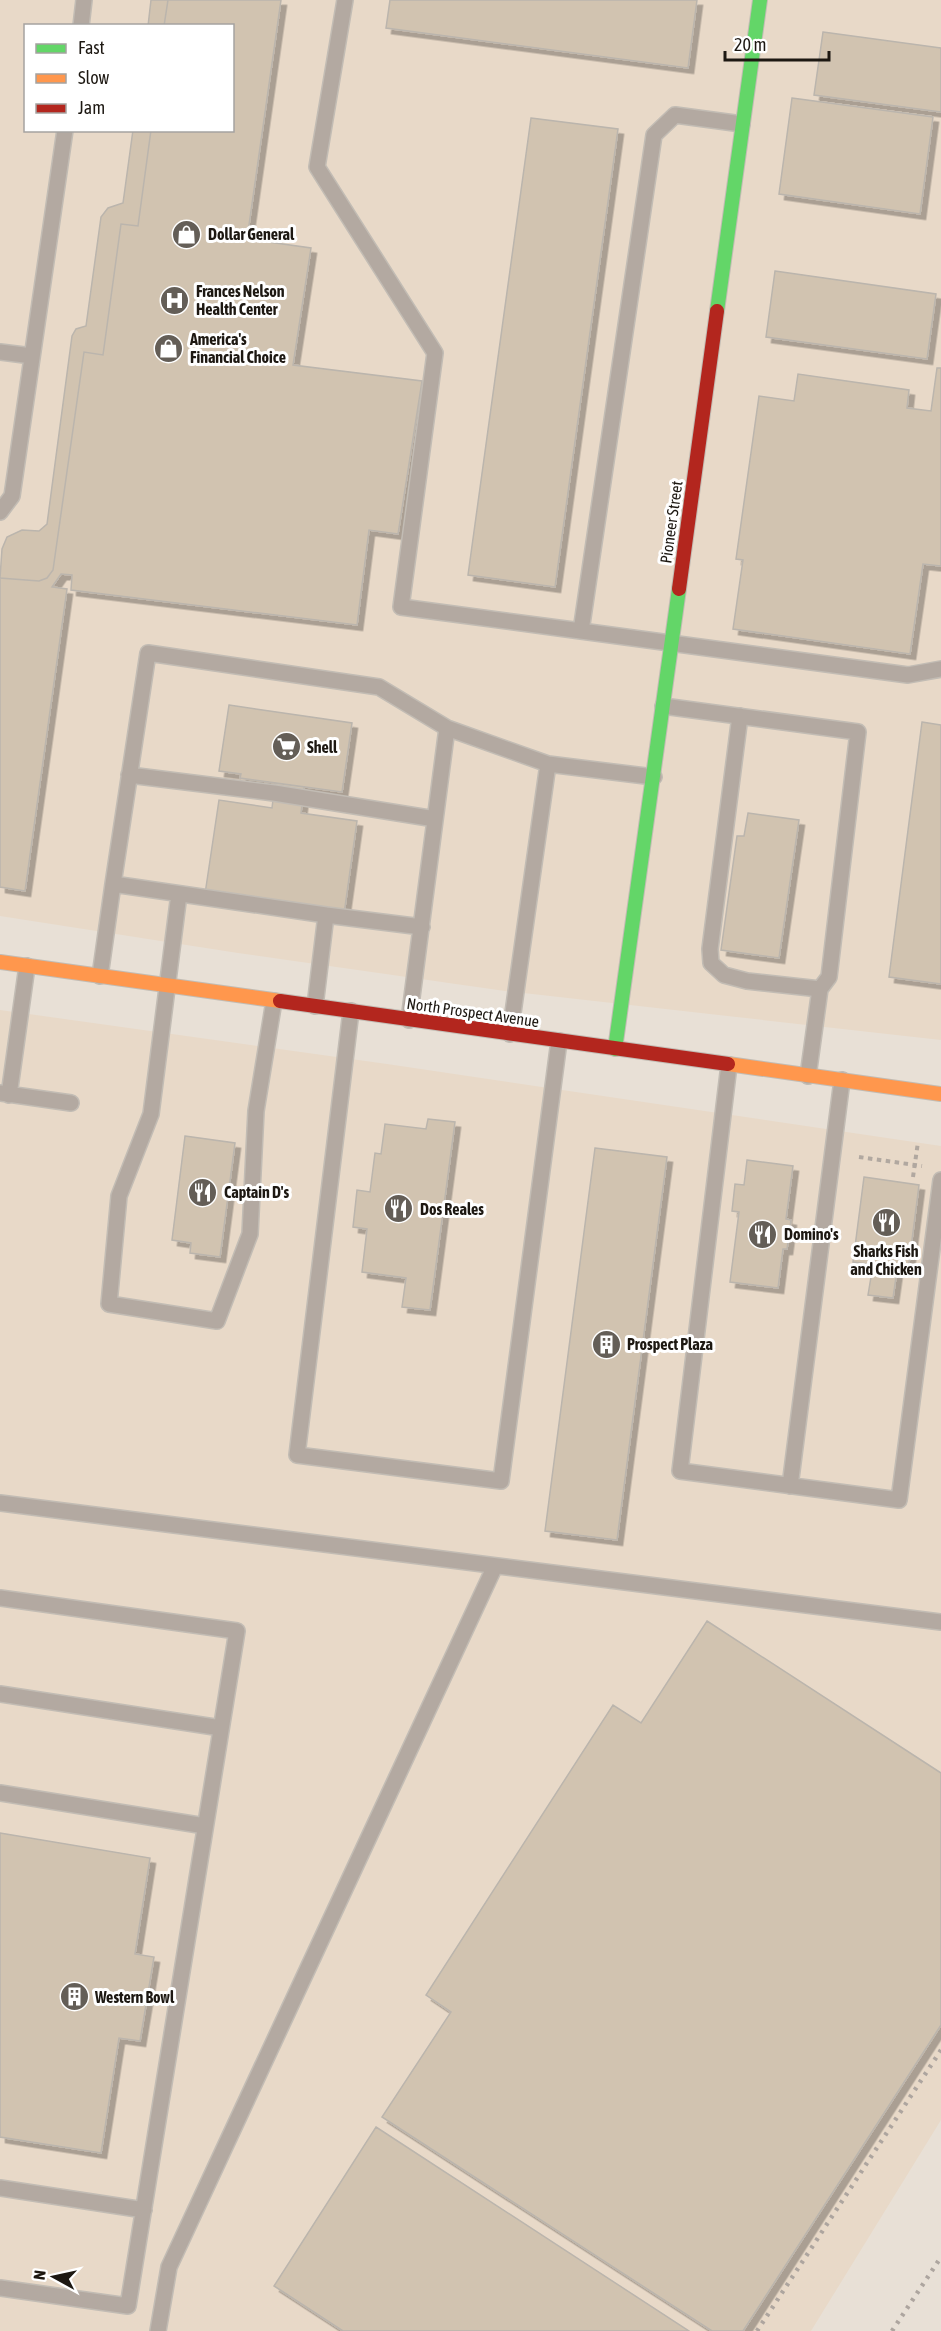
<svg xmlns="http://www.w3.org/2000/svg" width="941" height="2331" font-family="'Asap Condensed',sans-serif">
<defs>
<filter id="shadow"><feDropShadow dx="5.5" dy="5.5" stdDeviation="0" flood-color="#0004"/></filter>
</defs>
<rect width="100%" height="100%" fill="#e8e0d6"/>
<path fill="#e8d9c8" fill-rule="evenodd" d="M0,0H941V1040L505,991L238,953L0,916ZM26,26H232V130H26Z
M0,1010L387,1064L941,1146V2120L811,2331H0Z"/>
<path fill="#d1c3b0" stroke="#bbb5ad" stroke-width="1.5" filter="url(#shadow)" d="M151,0H168L164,26H148Z
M168,0H281L247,239L311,248L293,365L422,381L398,534L369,530L357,625L71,590L72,575L61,574L52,587L67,589L25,891L0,887V578L39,581L47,578L53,570L84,352L103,355L121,224L138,226L151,130H232V26H164Z
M390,0H697L688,68L386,28Z
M823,32L941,48V112L814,95Z
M792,98L933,117L920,214L779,194Z
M531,118L618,129L555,587L468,575Z
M133,130H151L138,226L121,224L103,355L84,352L53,570L47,578L39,581L0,578L2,549L7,537L22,530L39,531L47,524L72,336L76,329L86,326L101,217L108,208L123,203Z
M775,271L936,294L927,359L766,337Z
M937,368H941V566L923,564L910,654L733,629L743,560L736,559L759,396L794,401L798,374L909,390L907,408L931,411Z
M229,705L352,723L342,792L240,778L241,774L219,771Z
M922,722L941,725V984L889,977Z
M275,783L304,787L301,813L357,821L344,914L205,894L219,800L272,808Z
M748,813L799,820L779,958L721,950L737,836H744Z
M428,1119L455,1122L430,1310L402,1307L406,1278L362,1272L367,1229L353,1227L357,1190L370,1192L375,1153L381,1154L385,1124L426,1129Z
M185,1136L235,1143L220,1257L190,1253L191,1243L172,1240Z
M595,1148L667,1157L617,1540L545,1531Z
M747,1160L793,1166L786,1219L791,1220L787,1249H783L778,1288L730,1282L739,1212L732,1211L735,1184L744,1185Z
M864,1177L919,1185L908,1271L897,1270L893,1298L868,1295L873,1265L853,1262Z
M707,1621L941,1773V2025L743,2331H712L382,2117L451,2012L426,1995L613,1705L641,1723Z
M0,1833L150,1858L135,1954L154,1957L140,2041L119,2038L101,2153L0,2137Z
M376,2127L689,2331H343L274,2286Z"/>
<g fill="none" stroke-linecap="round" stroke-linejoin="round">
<defs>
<path id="lane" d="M345,0L317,167L435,353L401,607L581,631
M81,26L84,0
M742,124L675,115L654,135L581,631L908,675L941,669
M0,352L32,356
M0,512L12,496L65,130
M663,706L858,732L829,977L820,989L808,1076
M740,716L710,949L711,963L724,975L747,981L820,989
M129,775L274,793L435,819
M113,884L148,653L379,687L447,728L548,764L654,777
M179,894L151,1114L119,1196L109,1304L217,1321L250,1234L256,1111L274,1001
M326,915L422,927
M100,976L113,884L326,915L315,1006
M351,1011L297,1455L501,1481L559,1041
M409,1020L447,728
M510,1034L548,764
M729,1065L680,1471L899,1500L941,1180
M0,1093L71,1103
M9,1095L27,966
M790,1486L842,1080
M0,1503L941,1622
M0,1598L237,1631L128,2306L0,2288
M0,1694L221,1728
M0,1793L205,1826
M0,2188L144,2210
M158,2331L169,2267L495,1566"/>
<path id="fast" d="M717,311L760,0
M615,1049L679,589"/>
<path id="slow" d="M0,962L280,1001
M728,1064L941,1094"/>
<path id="jam" d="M679,589L717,311
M280,1001L728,1064"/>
</defs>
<use href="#lane" stroke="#c2bcb4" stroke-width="18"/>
<use href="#fast" stroke="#c2bcb4" stroke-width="16"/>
<use href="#slow" stroke="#c2bcb4" stroke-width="16"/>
<use href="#jam" stroke="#c2bcb4" stroke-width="16"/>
<path stroke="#b1a8a0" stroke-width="4" stroke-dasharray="4.5 4.5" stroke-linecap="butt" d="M859,1157L922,1166
M913,1177L918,1142"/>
<use href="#lane" stroke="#b3a9a1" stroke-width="15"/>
<use href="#fast" stroke="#63d668" stroke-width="14"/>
<use href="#slow" stroke="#ff974d" stroke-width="14"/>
<use href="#jam" stroke="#b3261e" stroke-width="14"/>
<path stroke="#ada59f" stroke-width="4.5" stroke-dasharray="3 6" stroke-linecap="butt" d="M757,2331L941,2050
M892,2331L941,2257"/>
</g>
<defs>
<symbol id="shop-disc" viewBox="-11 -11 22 22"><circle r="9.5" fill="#645e57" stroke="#fff"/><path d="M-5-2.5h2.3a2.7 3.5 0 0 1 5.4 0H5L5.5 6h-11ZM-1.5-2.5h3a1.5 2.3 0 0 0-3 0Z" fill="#fff"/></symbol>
<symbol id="hospital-disc" viewBox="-11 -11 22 22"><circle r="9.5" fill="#645e57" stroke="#fff"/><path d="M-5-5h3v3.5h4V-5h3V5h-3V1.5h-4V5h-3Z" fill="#fff"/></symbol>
<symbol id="supermarket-disc" viewBox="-11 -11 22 22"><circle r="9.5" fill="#645e57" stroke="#fff"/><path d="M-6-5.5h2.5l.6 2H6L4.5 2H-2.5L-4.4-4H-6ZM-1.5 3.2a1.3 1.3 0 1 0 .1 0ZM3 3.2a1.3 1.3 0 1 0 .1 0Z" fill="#fff"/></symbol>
<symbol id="restaurant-disc" viewBox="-11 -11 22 22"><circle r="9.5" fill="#645e57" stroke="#fff"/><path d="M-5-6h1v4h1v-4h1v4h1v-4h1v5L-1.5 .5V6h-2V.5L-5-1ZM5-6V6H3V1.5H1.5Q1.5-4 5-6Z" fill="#fff"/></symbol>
<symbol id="building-disc" viewBox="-11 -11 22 22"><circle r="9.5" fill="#645e57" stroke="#fff"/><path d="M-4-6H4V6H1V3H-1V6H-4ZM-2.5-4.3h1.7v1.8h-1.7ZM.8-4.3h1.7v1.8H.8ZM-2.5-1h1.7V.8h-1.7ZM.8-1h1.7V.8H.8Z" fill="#fff"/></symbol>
</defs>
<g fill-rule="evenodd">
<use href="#shop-disc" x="170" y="218" width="33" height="33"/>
<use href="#hospital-disc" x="158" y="284" width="33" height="33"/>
<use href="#shop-disc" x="152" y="332" width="33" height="33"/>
<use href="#supermarket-disc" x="270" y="730" width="33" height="33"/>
<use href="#restaurant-disc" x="186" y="1176" width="33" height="33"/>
<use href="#restaurant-disc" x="382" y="1192" width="33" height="33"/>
<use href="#restaurant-disc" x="870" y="1206" width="33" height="33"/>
<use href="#restaurant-disc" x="746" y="1218" width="33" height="33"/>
<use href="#building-disc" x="590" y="1328" width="33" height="33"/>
<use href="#building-disc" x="58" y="1980" width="33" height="33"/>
</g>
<g text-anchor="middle" stroke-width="6" stroke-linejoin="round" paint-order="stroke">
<g font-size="16" font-weight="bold" fill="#1d1812" stroke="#fff" text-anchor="start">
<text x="208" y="240">Dollar General</text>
<text x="196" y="297">Frances Nelson<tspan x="196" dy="18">Health Center</tspan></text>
<text x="190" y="345">America's<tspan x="190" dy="18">Financial Choice</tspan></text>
<text x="307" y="753">Shell</text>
<text x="224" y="1198">Captain D's</text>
<text x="420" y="1215">Dos Reales</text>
<text x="784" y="1240">Domino's</text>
<text x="886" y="1257" text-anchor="middle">Sharks Fish<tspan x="886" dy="18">and Chicken</tspan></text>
<text x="627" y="1350">Prospect Plaza</text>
<text x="95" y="2003">Western Bowl</text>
</g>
<g font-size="16" fill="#1d1812" stroke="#fff">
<text transform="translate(671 522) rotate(-82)" y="6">Pioneer Street</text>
<text transform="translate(473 1012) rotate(8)" y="6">North Prospect Avenue</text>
</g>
</g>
<rect x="24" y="24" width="210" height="108" fill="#ffffff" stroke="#a5a3a0" stroke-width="1.5"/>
<rect x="36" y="44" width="30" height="9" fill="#63d668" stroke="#a5a3a0" stroke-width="1.5"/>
<text x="78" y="54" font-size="18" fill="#1d1812">Fast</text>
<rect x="36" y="74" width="30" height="9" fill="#ff974d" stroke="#a5a3a0" stroke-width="1.5"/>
<text x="78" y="84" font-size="18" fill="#1d1812">Slow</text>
<rect x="36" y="104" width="30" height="9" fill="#b3261e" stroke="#a5a3a0" stroke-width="1.5"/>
<text x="78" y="114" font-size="18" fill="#1d1812">Jam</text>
<g transform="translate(54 2277) rotate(278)" stroke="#ffffff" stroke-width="4.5" paint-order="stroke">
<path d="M0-4.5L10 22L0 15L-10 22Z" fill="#1d1812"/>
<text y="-9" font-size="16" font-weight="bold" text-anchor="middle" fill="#1d1812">N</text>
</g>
<path d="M725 51v9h104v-9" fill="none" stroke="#1d1812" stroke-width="3"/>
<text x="734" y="51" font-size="18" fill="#1d1812" stroke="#ffffff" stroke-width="4.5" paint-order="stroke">20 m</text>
</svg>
